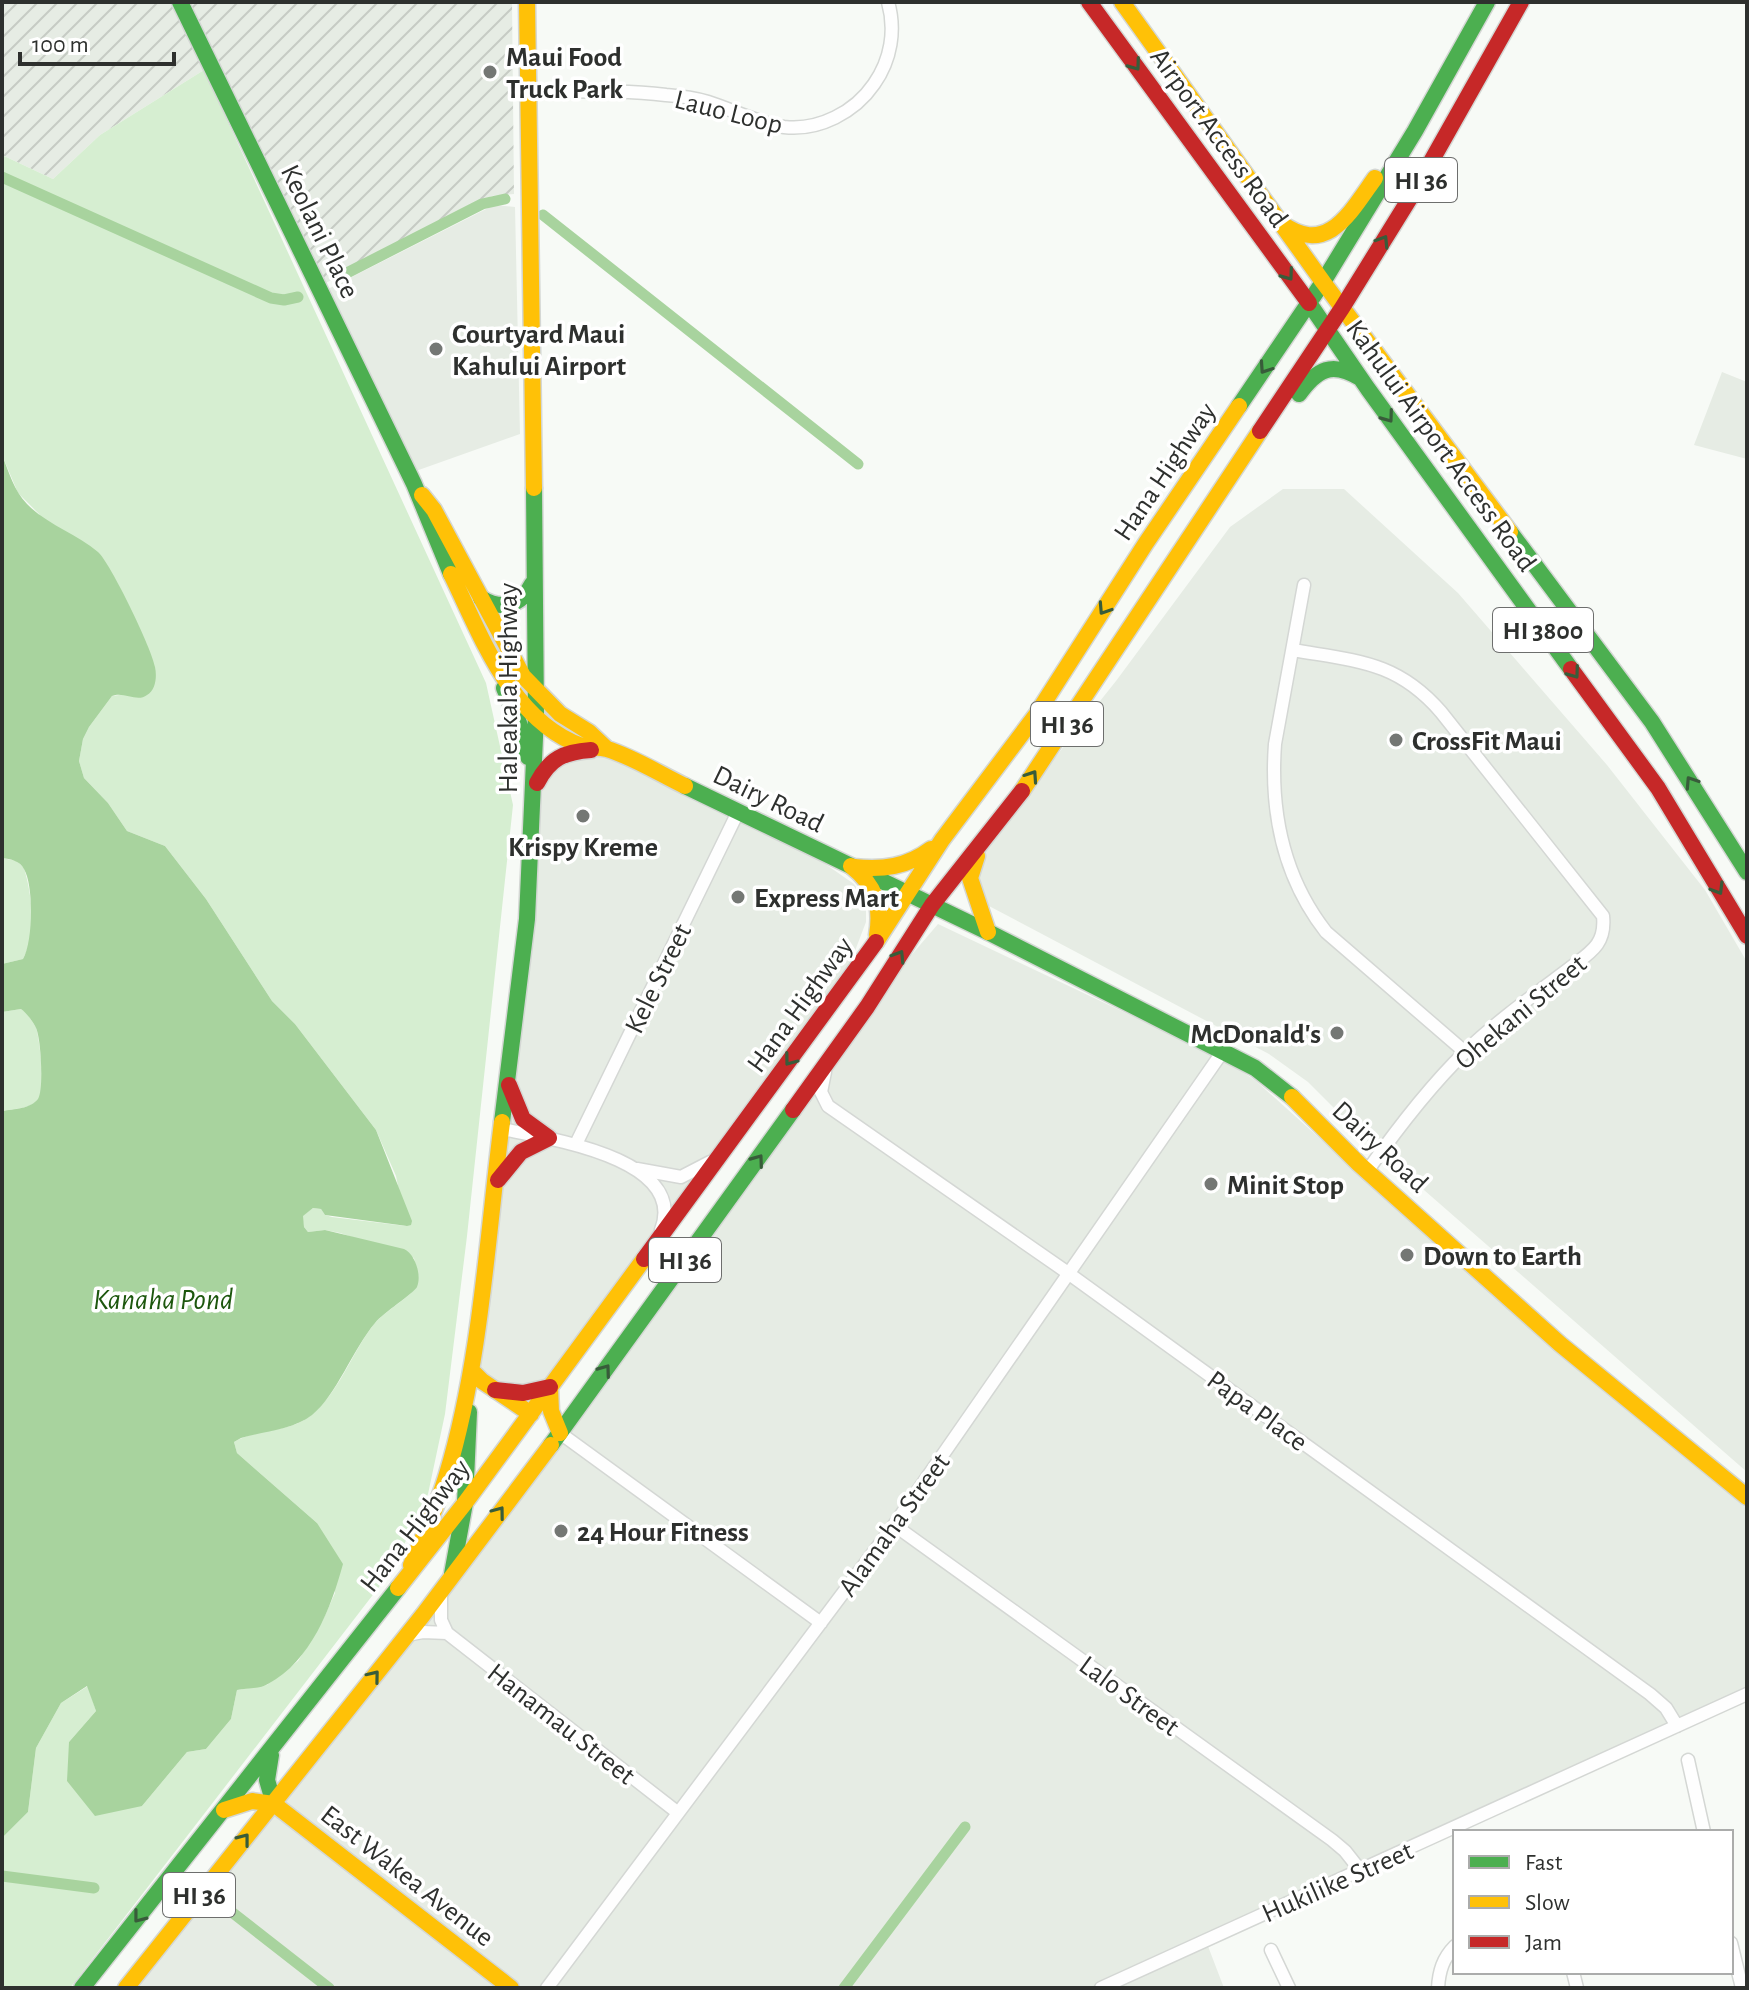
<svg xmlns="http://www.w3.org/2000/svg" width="1749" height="1990" font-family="'Alegreya Sans',sans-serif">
<defs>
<pattern id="industrial-furrows" width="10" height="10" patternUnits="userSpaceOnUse" patternTransform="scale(2)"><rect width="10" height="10" fill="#e6ece4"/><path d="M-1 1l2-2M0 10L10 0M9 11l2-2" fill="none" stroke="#c6cbc4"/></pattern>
</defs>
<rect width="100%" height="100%" fill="#f7faf6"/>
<path fill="#e6ece4" d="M494,205L515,207L520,434L413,472L326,290Z
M1722,372L1747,382V459L1694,445Z
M1283,489H1344L1458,593L1607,765L1705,890L1747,962V1472L1361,1135L1308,1082L1269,1054L989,906L977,885L979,853L1116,681L1230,527Z
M607,749L778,831L854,884L866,902V922L837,998L531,1414L471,1370L534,788L546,765Z
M938,924L1225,1060L1256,1081L1366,1180L1747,1496V1694L1206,1941L1224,1988H124L274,1804L867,1007Z"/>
<path fill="url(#industrial-furrows)" d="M2,2H170L204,70L100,135L53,179L2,155Z
M178,2H512L514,194L492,196L320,286Z"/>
<path fill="#d6eed1" d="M204,70L486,683L513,805L467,1236L445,1414L428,1494L392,1570L70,1988H2V1838L28,1812L36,1748L61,1703L88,1686L96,1711L69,1742L142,1806L187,1752L206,1749L231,1719L237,1690L267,1685L298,1661L322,1622L335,1593L317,1523L237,1453L234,1442C257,1428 289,1433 310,1416C338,1395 352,1352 374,1324C384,1312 410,1297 415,1288C420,1279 416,1268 414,1258L340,1233L325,1230L308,1232L304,1227L302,1216L313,1208L321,1209L325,1215L332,1217L406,1226L396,1176L376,1130L295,1024L272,1001L206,899L165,846L127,831L108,803L84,778L79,761L83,739L89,727L112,696L126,694L131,696L39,514L18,493L2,455V155L53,179L100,135Z
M2,858L17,861L24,868C32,895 37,934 23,959L2,964Z
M21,1009L25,1010C29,1018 36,1025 37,1031C40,1045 46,1090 38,1100C30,1109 13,1109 2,1111V1012Z"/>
<path fill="#a8d39e" d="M2,455C9,472 14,491 27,504C46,524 77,534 98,552C110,562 153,651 155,667C157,676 156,690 147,695C137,703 124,691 112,696L89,727L83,739L79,761L84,778L108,803L127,831L165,846L206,899L272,1001L295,1024L376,1130L412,1221L411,1225L407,1226L325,1215L321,1209L313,1208L303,1216L304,1227L308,1232L325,1230L404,1249C415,1254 422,1275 417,1287C414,1293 383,1313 375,1323C353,1349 336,1396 312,1415C293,1430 264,1431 241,1438L234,1442L237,1453L317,1523L343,1564C331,1608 311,1661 268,1684C260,1689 247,1688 237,1690L231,1719L206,1749L187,1752L142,1806L95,1816L67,1781L69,1742L96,1711L87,1686L61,1703L36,1748L28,1812L2,1838V1111C14,1109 30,1109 38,1099C44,1090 41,1038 36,1028C34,1023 26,1012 21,1009L2,1012V964L23,959C33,942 34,886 24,869C20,861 11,859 2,858Z"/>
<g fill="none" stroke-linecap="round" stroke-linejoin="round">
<path stroke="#a8d39e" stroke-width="11" d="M2,177L271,298L284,300L298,297
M543,215L858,464
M337,278L482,204L505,199
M2,1876L94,1888
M224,1906L329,1988
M844,1988L965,1827"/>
<defs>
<path id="street" d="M530,92C575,92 621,89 666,95C680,96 695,98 708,102C733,110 758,123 784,127C819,131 855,112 874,84C891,60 896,30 888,2
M1304,585L1275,744C1270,813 1283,877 1326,932L1465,1052
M1293,650C1356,661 1397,661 1441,712L1603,916C1606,944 1591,952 1570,968C1534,995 1497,1021 1465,1052C1429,1087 1397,1129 1368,1170
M825,1072L821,1092L828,1106L1068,1273L1650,1694L1666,1708L1677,1726
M502,1129C546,1138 689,1158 661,1230
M576,1144L738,812
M637,1169L681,1177L710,1162
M560,1433L821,1623
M894,1525L1332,1840L1345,1851L1360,1870
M441,1593V1620L447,1633L677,1812
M407,1635L423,1632L447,1633
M1688,1760L1704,1832
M1731,1943L1742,1988
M1271,1950L1289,1988
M1573,1972L1577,1988
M547,1988L894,1525L1223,1051
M1101,1988L1747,1694
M1438,1988C1439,1971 1443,1958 1455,1946"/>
<path id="fast" d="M180,2L414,484L451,574
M1309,303L1368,389L1571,669
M1299,394C1317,369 1332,361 1360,378
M1239,406L1323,282L1415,131L1487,2
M1510,532L1652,722L1747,872
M481,598C502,611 521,606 532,584
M504,688L519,723L528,757
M685,786L988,932L1255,1068L1292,1097
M502,1122L527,919L536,715L534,488
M551,1445L793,1110
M452,1574L465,1503L469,1412
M271,1755L267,1780L274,1804
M82,1988L398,1588"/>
<path id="slow" d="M527,2L534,488
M1122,2L1323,282
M1281,223C1327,257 1350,213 1375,178
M1323,282L1510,532
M422,495L434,510L523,676L560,714L589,732L607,749
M451,574C481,635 511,721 582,746C590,748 599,747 607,749C633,757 660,774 685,786
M1022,791L1260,431
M977,856L970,878L988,932
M851,866C875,885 882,905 877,935
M854,867C883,870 907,867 931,849
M876,942L942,840L1036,715L1146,543L1239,406
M1292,1097L1359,1164L1560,1344L1747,1497
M471,1370L482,1381L531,1414
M550,1387L551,1411L560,1433
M411,1565C424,1535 438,1505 447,1474C481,1361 487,1239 502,1122
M398,1588L465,1503L644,1259
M274,1804L511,1988
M224,1810L252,1801L274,1804
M126,1988L423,1615L551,1445"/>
<path id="jam" d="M1089,2L1309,303
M1260,431L1342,308L1415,190L1521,2
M1571,669L1658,788L1747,936
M537,783C550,758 564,752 591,750
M509,1085L523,1119L549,1138
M793,1110L867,1007L932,905L1022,791
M498,1180L521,1152L549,1138
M644,1259L876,942
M495,1390L523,1393L550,1387"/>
</defs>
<use href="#street" stroke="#d4d7d4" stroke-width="15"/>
<use href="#fast" stroke="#d4d7d4" stroke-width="19"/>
<use href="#slow" stroke="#d4d7d4" stroke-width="19"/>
<use href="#jam" stroke="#d4d7d4" stroke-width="19"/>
<use href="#street" stroke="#fefefe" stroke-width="12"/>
<use href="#fast" stroke="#4caf50" stroke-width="16"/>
<use href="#slow" stroke="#ffc107" stroke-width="16"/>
<use href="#jam" stroke="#c62828" stroke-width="16"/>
</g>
<defs><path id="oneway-chevron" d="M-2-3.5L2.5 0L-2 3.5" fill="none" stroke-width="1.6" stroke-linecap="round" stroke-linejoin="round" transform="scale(2)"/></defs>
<g stroke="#385c3a">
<use href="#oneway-chevron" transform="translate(1135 65) rotate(54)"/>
<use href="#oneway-chevron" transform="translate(1383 241) rotate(-58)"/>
<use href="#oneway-chevron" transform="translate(1288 275) rotate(54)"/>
<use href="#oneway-chevron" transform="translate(1265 368) rotate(124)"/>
<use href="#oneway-chevron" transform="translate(1388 417) rotate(54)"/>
<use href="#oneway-chevron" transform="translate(1104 609) rotate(123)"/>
<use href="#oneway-chevron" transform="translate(1574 673) rotate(54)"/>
<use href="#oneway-chevron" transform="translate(1032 776) rotate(-56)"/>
<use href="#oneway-chevron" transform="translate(1691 782) rotate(-123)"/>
<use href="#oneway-chevron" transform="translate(1718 889) rotate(59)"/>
<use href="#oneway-chevron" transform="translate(899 956) rotate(-58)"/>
<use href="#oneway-chevron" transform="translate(790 1060) rotate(127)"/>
<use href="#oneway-chevron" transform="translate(758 1160) rotate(-54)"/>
<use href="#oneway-chevron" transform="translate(605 1370) rotate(-54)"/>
<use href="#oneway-chevron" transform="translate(499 1512) rotate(-53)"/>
<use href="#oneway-chevron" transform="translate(374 1676) rotate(-51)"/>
<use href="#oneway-chevron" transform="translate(244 1839) rotate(-52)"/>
<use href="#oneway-chevron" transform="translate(139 1917) rotate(128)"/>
</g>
<g fill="#747774" stroke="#fff" stroke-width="3">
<circle cx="490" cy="72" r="8"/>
<circle cx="436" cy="349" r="8"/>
<circle cx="1396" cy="740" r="8"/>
<circle cx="583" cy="816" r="8"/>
<circle cx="738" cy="897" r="8"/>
<circle cx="1337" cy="1033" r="8"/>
<circle cx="1211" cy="1184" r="8"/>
<circle cx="1407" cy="1255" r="8"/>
<circle cx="561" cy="1531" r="8"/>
</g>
<g text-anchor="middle" stroke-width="7" stroke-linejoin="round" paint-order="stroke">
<g fill="#fff" stroke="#6d6e6d" stroke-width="2">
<rect x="1385" y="158" width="72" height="44" rx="6"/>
<rect x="1493" y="608" width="100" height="44" rx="6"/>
<rect x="1031" y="702" width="72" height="44" rx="6"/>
<rect x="649" y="1238" width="72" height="44" rx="6"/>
<rect x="163" y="1873" width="72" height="44" rx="6"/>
</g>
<g font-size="26" font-weight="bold" fill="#2e302e">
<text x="1421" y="189">HI 36</text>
<text x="1543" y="639">HI 3800</text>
<text x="1067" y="733">HI 36</text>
<text x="685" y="1269">HI 36</text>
<text x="199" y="1904">HI 36</text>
</g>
<g font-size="28" font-weight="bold" fill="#2e302e" stroke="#fff" text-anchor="start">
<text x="506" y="66">Maui Food<tspan x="506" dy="32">Truck Park</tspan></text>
<text x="452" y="343">Courtyard Maui<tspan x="452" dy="32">Kahului Airport</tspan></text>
<text x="1412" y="750">CrossFit Maui</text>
<text x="583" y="856" text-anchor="middle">Krispy Kreme</text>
<text x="754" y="907">Express Mart</text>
<text x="1321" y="1043" text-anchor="end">McDonald's</text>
<text x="1227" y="1194">Minit Stop</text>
<text x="1423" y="1265">Down to Earth</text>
<text x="577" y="1541">24 Hour Fitness</text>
</g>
<g font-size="28" fill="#2e302e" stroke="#fff">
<text transform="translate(729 111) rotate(14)" y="10">Lauo Loop</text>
<text transform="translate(1220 137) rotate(54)" y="10">Airport Access Road</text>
<text transform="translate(321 231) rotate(64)" y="10">Keolani Place</text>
<text transform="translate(1442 445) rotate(54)" y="10">Kahului Airport Access Road</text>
<text transform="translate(1164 471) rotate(-56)" y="10">Hana Highway</text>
<text transform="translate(507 688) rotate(-90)" y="10">Haleakala Highway</text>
<text transform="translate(769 798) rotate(26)" y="10">Dairy Road</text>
<text transform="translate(657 978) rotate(-64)" y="10">Kele Street</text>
<text transform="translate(799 1004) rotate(-54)" y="10">Hana Highway</text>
<text transform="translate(1520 1011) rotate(-40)" y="10">Ohekani Street</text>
<text transform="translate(1381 1146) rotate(43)" y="10">Dairy Road</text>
<text transform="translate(1258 1410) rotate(36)" y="10">Papa Place</text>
<text transform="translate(893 1524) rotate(-54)" y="10">Alamaha Street</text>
<text transform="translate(414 1525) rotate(-52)" y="10">Hana Highway</text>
<text transform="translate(1130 1695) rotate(36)" y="10">Lalo Street</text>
<text transform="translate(562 1723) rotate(38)" y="10">Hanamau Street</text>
<text transform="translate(408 1875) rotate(38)" y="10">East Wakea Avenue</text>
<text transform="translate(1337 1881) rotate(-24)" y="10">Hukilike Street</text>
</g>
<g font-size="30" font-style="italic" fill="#1d570e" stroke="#fff">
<text x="163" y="1309">Kanaha Pond</text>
</g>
</g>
<rect width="1749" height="1990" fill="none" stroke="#2e302e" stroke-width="8"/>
<rect x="1453" y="1830" width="280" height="144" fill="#ffffff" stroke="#abacab" stroke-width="2"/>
<rect x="1469" y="1856" width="40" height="12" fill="#4caf50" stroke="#abacab" stroke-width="2"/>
<text x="1525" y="1870" font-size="24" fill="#2e302e">Fast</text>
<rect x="1469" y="1896" width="40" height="12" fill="#ffc107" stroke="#abacab" stroke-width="2"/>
<text x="1525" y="1910" font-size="24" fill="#2e302e">Slow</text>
<rect x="1469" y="1936" width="40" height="12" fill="#c62828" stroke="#abacab" stroke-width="2"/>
<text x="1525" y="1950" font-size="24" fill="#2e302e">Jam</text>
<path d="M20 52v12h154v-12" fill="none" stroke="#2e302e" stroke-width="4"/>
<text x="32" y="52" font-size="24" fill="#2e302e" stroke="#ffffff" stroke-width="6" paint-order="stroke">100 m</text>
</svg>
